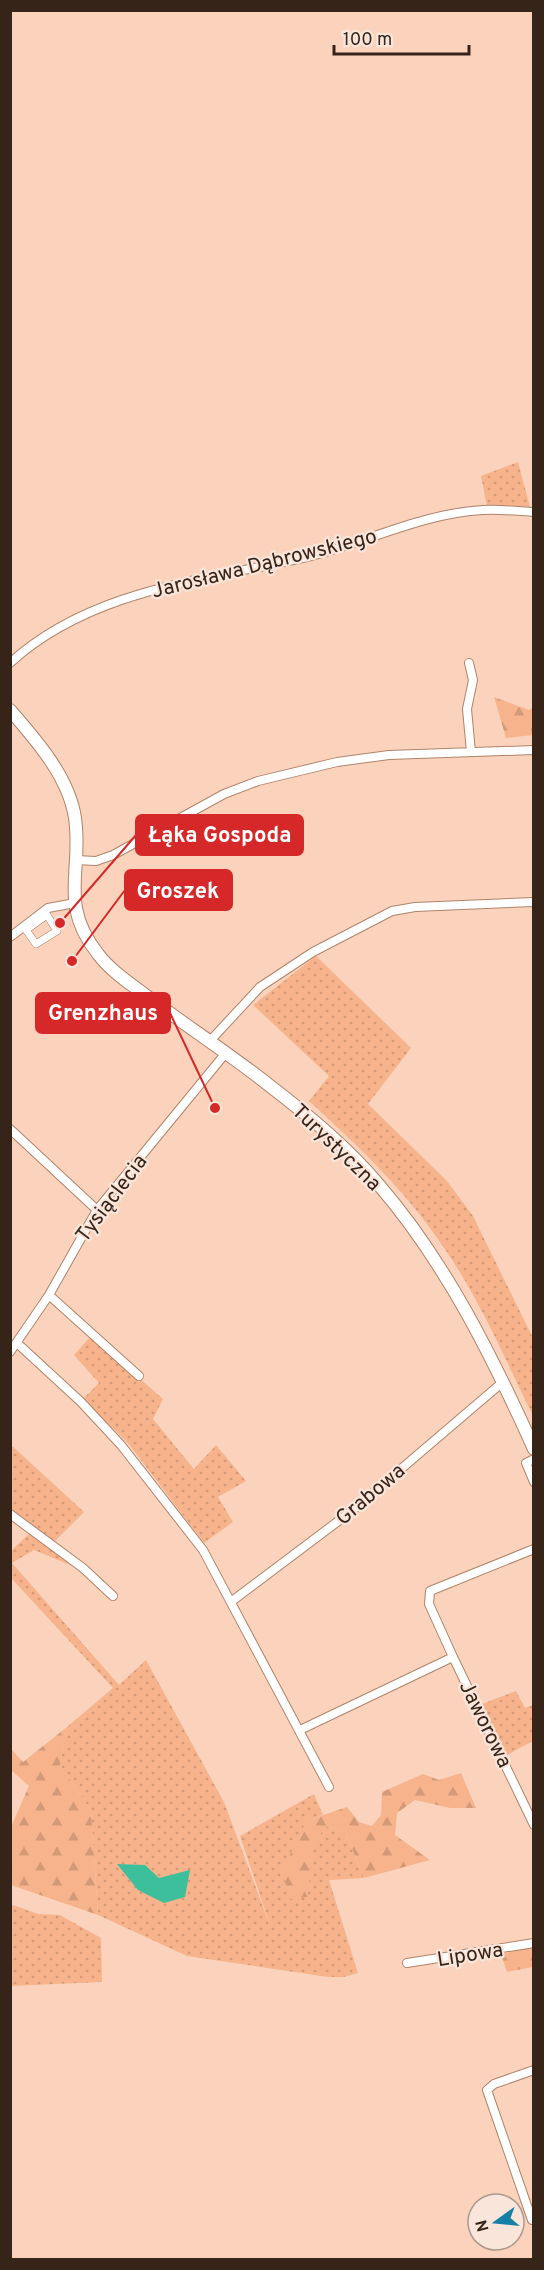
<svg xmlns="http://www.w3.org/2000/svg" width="544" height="2270" font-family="Overpass,sans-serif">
<defs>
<pattern id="grass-dots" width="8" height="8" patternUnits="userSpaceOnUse" patternTransform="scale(1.5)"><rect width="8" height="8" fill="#f6b38c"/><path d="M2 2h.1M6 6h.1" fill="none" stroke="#d49a78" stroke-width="1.8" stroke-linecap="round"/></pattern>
<pattern id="forest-firs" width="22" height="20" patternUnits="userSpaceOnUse" patternTransform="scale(1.5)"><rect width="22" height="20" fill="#f6b38c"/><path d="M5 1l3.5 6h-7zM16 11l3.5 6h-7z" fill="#d49a78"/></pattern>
</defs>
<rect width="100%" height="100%" fill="#fbd3bc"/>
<path fill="url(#grass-dots)" d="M518,462L530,507L487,506L481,476Z
M316,956L411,1048L368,1104L447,1181L473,1216L533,1338V1416C504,1357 478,1295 440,1242C404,1189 356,1144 309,1101L329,1076L253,1005Z
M91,1336L163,1399L153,1419L194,1469L216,1445L246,1481L218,1497L233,1522L204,1543L128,1443L83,1399L99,1383L74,1355Z
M10,1444L84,1512L54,1542L80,1569L34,1550L12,1563L119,1685L146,1660L224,1802L271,1928L240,1836L314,1794L323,1815L306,1821L308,1861L317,1835L328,1826L346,1834L364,1878L329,1880L358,1973L344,1977H328L187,1956L98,1915L91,1811L60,1765L67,1727L113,1688L11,1578V1551L33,1530L11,1508Z
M516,1691L525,1708L533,1705V1741L505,1756L482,1704Z
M10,1904L38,1914L60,1915L101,1938L102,1982L11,1986Z"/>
<path fill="url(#forest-firs)" d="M494,697L529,710L533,708V735L506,738Z
M67,1727L60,1765L91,1811L98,1915L11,1885V1827L29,1786L11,1770V1749L23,1762Z
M461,1773L476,1808H450L415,1800L397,1813L395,1835L430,1860L364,1878L346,1834L328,1826C303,1848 314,1868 307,1897L290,1899L282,1871L306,1821L347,1807L359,1822L372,1826L381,1815L382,1792L423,1774L439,1780Z
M533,1947V1967L507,1972L501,1954Z"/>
<path fill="#3dbf9c" d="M117,1864L145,1865L159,1878L190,1870L185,1897L164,1903L138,1890Z"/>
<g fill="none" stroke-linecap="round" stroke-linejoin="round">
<defs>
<path id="pedestrian" d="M47,915L57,931L36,944L26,930Z"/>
<path id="minor" d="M10,663C91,589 206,580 307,557C365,543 423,513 483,510C500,509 517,511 534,512
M469,663L473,680L467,709L471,752
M75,860L96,861L113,855L224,794L258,781L337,762L389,755L534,750
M10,937L48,908L75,903
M209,1042L260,987L313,952L392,911L415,907L534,902
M10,1129L97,1210
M49,1295L139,1376
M17,1343L81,1402L121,1445L203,1550L329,1787
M10,1352L49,1295L97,1210L225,1054
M534,1459L526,1463L534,1482
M10,1514L83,1568L113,1596
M232,1601L353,1510L504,1381
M453,1657L534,1825
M300,1730L453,1657L429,1604L430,1591L534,1549
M407,1963L534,1943
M532,2220L487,2090L494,2084L534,2070"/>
<path id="secondary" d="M10,710C36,740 69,777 75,818C83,871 58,904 98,954C110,970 128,982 144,994C186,1026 230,1054 270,1086C309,1116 347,1147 379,1185C446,1263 492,1356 534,1449"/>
</defs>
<use href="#pedestrian" stroke="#b18369" stroke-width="8"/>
<use href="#minor" stroke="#b18369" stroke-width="10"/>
<use href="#secondary" stroke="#b18369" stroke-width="14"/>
<use href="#pedestrian" stroke="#fff" stroke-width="7"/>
<use href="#minor" stroke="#fff" stroke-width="8"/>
<use href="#secondary" stroke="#fff" stroke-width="12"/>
</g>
<g text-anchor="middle" stroke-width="4.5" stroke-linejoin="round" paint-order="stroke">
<g font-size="21" fill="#372419" stroke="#fae5da">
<text transform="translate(264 563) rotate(-14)" y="7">Jarosława Dąbrowskiego</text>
<text transform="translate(337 1147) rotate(44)" y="7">Turystyczna</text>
<text transform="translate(111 1198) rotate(-53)" y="7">Tysiąclecia</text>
<text transform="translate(370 1494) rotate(-40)" y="7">Grabowa</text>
<text transform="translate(486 1724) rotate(64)" y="7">Jaworowa</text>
<text transform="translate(470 1954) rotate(-9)" y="7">Lipowa</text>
</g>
</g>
<path fill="none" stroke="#d62828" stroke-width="2" d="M60 923L136 835M72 961L125 890M215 1108L170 1013"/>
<g fill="#d62828" stroke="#fae5da" stroke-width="2">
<circle cx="60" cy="923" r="6"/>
<circle cx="72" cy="961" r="6"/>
<circle cx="215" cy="1108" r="6"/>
</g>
<g fill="#d62828" stroke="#d62828" stroke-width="2">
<rect x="136" y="815" width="167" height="40" rx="6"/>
<rect x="125" y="870" width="107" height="40" rx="6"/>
<rect x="36" y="993" width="134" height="40" rx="6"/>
</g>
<g font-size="22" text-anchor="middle" font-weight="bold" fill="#fff">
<text x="220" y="842">Łąka Gospoda</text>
<text x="178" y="898">Groszek</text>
<text x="103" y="1020">Grenzhaus</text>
</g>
<rect width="544" height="2270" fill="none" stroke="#372419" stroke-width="24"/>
<g transform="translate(496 2222) rotate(255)"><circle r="28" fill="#fae5da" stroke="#ac988d" stroke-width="1.5"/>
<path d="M0-4.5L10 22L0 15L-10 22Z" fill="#1480a8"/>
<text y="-9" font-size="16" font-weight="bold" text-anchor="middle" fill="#372419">N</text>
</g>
<path d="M334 45v9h135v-9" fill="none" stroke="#372419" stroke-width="3"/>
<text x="343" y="45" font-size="18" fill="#372419" stroke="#fae5da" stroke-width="4.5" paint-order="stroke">100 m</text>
</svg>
